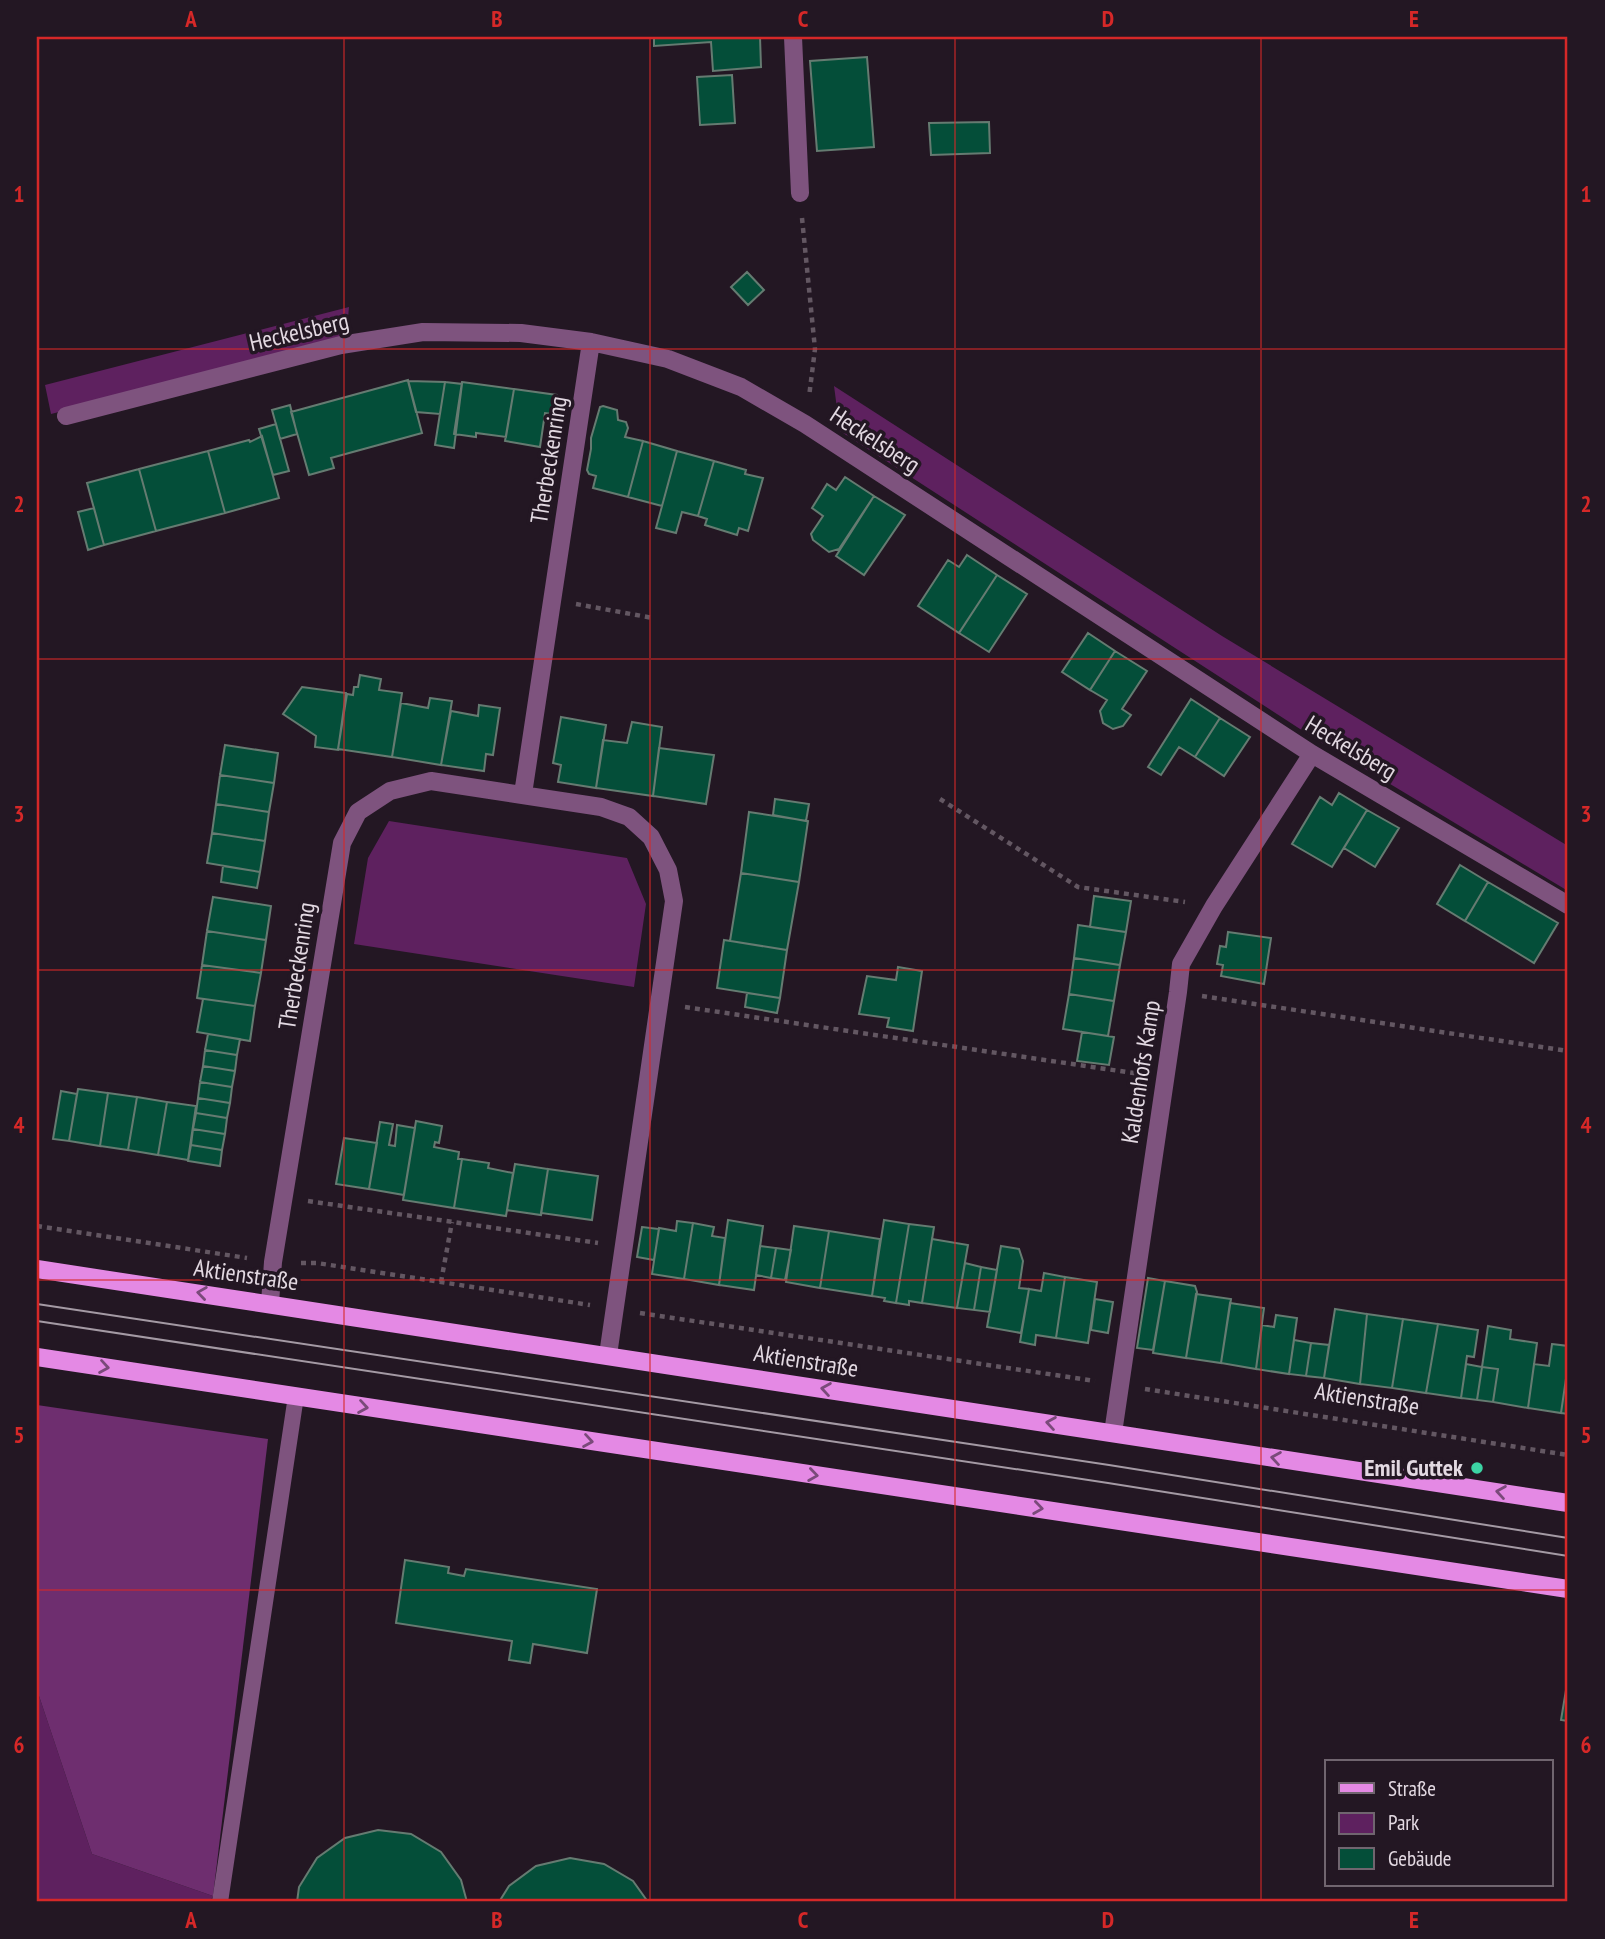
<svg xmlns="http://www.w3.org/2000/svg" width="1605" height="1939" font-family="'PT Sans Narrow',sans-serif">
<rect width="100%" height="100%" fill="#231723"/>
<path fill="#5e215f" d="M349,307L346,339L51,414L45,385Z
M834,386L1222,636L1568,846V891L1317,740L840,431Z
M389,821L627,858L646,904L634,987L354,944L368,858Z
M37,1690L92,1854L213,1896L210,1902H37Z"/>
<path fill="#6e2e6f" d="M37,1405L268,1439L213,1896L92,1854L37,1690Z"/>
<path fill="#044e39" stroke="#657b71" stroke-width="2" d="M654,37H760L761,67L713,71L711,42L654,46Z
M867,57L874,147L817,151L810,61Z
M732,75L735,123L700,125L697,77Z
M989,122L990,153L931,155L929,123Z
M747,272L764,290L748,305L731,287Z
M408,380L422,433L331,458L334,468L309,475L291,412Z
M408,381L445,382L440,414L416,412Z
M445,382L462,384L454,448L435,445Z
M462,382L514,389L506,437L476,433V437L454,434Z
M514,389L557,395L559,398L553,414L545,413L540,447L505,441Z
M290,405L297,434L280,439L272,410Z
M603,406L617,410L618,420L626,422L628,428L625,437L643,441L628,497L593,488L596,476L589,474L587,470L591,449V438L600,407Z
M276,424L289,471L273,475L259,429Z
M262,436L279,498L225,513L208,451L249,440L250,442Z
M643,441L677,451L662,506L628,497Z
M208,451L225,513L156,531L139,469Z
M677,451L714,461L698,516L682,512L676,533L656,528Z
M714,461L746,470L745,474L763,478L748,531L739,528L737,535L705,525L707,519L698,516Z
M139,469L156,531L104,545L87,483Z
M845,477L874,496L839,549L829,552L813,540L811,534L823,516L812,508L827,484L836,490Z
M874,496L905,515L864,575L836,556Z
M94,508L104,545L88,550L78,512Z
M967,555L997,575L959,633L918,606L948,560L959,567Z
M997,575L1027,594L989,652L959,633Z
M1088,633L1115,651L1090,690L1062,672Z
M1115,651L1147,671L1122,709L1131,715L1123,726L1113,729L1103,723L1100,711L1107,700L1090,690Z
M360,675L381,679L379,690L402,693L392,757L338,749L347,694L353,695L354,687H358Z
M302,687L346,693L338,750L315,747L316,736L283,714Z
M430,698L452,701L441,765L392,757L401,703L428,708Z
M1191,699L1220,718L1195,757L1179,747L1161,775L1148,767Z
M479,705L500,708L493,755L486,754L484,771L441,765L451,711L478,716Z
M561,717L606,725L596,788L558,782L561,765L553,763Z
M1220,718L1250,737L1224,776L1195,757Z
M632,722L662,727L653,796L596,788L603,740L627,743Z
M225,745L278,753L274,783L220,775Z
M659,748L714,755L706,804L653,796Z
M220,775L274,783L269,812L216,804Z
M1339,793L1367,810L1332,867L1292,844L1320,797L1332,805Z
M775,799L809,804L806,821L773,815Z
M216,804L269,812L265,841L212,833Z
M1367,810L1399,828L1375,867L1344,848Z
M749,812L808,821L799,882L741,873Z
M212,833L265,841L260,872L207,863Z
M1460,865L1488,882L1465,921L1437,904Z
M223,866L260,872L257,888L221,882Z
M741,873L799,882L787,950L730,941Z
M1488,882L1558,923L1534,963L1465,921Z
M1094,896L1131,901L1126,932L1090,927Z
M213,897L271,906L266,940L207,931Z
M1078,925L1126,932L1120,965L1074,958Z
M207,931L266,940L261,973L202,965Z
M1228,932L1271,938L1264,984L1221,976L1223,965L1217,964L1220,946L1226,947Z
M724,940L787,950L780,998L717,988Z
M1074,958L1120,965L1114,1001L1069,994Z
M202,965L261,973L255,1006L197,998Z
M898,967L922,971L913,1031L887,1027L889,1018L859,1014L867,976L896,980Z
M747,993L780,998L777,1013L745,1007Z
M1069,994L1114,1001L1108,1036L1063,1029Z
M197,998L255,1006L250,1041L197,1032L203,999Z
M1082,1032L1114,1037L1109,1065L1077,1061Z
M208,1034L240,1039L237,1055L205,1050Z
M205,1050L237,1055L235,1071L203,1066Z
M203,1066L235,1071L232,1087L200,1082Z
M200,1082L232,1087L230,1103L198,1098Z
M78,1089L108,1093L100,1146L69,1141Z
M61,1091L77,1094L69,1141L53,1139Z
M108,1093L137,1097L128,1150L100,1146Z
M137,1097L167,1102L158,1155L128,1150Z
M198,1098L230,1103L227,1118L196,1113Z
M167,1102L196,1106L188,1160L158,1155Z
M196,1113L227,1118L225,1134L193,1129Z
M416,1121L442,1126L439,1143L435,1142L434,1147L459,1152L458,1159H462L454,1208L403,1200Z
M380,1122L393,1124L389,1145L395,1146L397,1125L415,1128L404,1195L369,1189Z
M193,1129L225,1134L222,1150L191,1145Z
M344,1138L377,1143L369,1189L336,1184Z
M191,1145L222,1150L220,1166L188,1161Z
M462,1159L489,1163L488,1168L513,1173L506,1216L454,1208Z
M515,1164L548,1169L541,1215L507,1210Z
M548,1169L598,1176L592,1220L541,1213Z
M728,1220L763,1226L754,1290L719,1285Z
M884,1220L909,1224L896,1303L884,1301L885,1298L872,1296Z
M677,1221L693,1223L684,1279L652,1274L659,1228L676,1231Z
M693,1223L714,1227L712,1236L725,1238L719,1285L684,1279Z
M909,1224L934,1227L922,1303L909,1301V1305L896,1303Z
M794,1226L829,1231L820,1288L786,1282Z
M642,1227L659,1229L654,1260L637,1257Z
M829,1231L880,1239L872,1296L820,1288Z
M932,1239L968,1245L957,1308L922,1303Z
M760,1246L776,1248L771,1278L756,1275Z
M1001,1246L1019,1249L1023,1261L1019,1288L1029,1289L1021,1333L987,1327Z
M776,1248L791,1250L785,1280L771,1278Z
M965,1263L981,1267L974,1310L957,1308Z
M981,1267L997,1270L990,1312L974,1310Z
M1044,1273L1065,1277L1056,1338L1036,1335L1035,1345L1020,1342L1029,1289L1041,1291Z
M1065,1277L1097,1282L1088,1343L1056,1338Z
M1148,1278L1165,1281L1153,1350L1137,1348Z
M1165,1281L1195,1286L1197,1292L1186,1358L1153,1353Z
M1196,1294L1231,1299L1221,1363L1186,1358Z
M1095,1299L1113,1302L1108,1333L1091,1330Z
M1230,1303L1264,1308L1256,1369L1221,1363Z
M1335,1309L1367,1314L1360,1384L1324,1378Z
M1367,1314L1403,1319L1392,1388L1360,1384Z
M1276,1315L1297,1318L1289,1374L1256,1369L1262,1325L1274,1327Z
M1403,1319L1438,1324L1426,1393L1392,1388Z
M1438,1324L1478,1330L1474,1357L1467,1356L1461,1398L1426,1393Z
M1488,1326L1511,1330L1510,1339L1537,1343L1528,1408L1493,1402L1498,1369L1482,1367Z
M1294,1340L1311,1343L1306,1376L1289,1374Z
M1311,1343L1329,1345L1324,1378L1306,1376Z
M1552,1344L1568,1346V1365L1561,1413L1528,1408L1534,1364L1549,1366Z
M1466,1364L1482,1367L1477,1400L1461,1398Z
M1568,1365V1414L1561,1413Z
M1482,1367L1498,1369L1493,1402L1477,1400Z
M405,1560L449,1567L448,1573L464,1576L466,1569L597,1589L587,1653L533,1644L530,1663L509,1660L512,1641L396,1623Z
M1566,1690L1568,1691V1721L1561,1720Z
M378,1830L411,1834L441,1852L461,1880L467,1902H297L299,1887L317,1858L345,1838Z
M570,1858L604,1864L633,1881L648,1902H499L509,1886L536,1866Z"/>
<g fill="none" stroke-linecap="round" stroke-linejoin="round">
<path stroke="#635762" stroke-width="4.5" stroke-dasharray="5 5" stroke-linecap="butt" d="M802,218L815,349L809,397
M576,604L653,618
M940,799L1078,887L1185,902
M1202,996L1568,1051
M685,1007L1140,1074
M308,1201L598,1243
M37,1226L247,1258
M301,1263H317L590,1305
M441,1282L452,1222
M640,1313L1095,1381
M1145,1389L1568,1455"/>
<path stroke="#7e537e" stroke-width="16" d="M220,1902L296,1396"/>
<path stroke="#7e537e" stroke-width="18" d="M793,37L800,193
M66,416L341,345L423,332L521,333L591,342L668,359L741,387L805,424L1312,754L1568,905
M523,794L591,342
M270,1303L273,1262L342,843L358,812L390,791L431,781L601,807L629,817L651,837L668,870L674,901L608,1355
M1113,1433L1178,992L1181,964L1214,906L1312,754"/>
<path stroke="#e489e4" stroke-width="18" d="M37,1269L1568,1503
M37,1357L1568,1589"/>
<path stroke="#a49aa4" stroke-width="2" d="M37,1304L1109,1465L1568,1538
M37,1321L1108,1483L1568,1556"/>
</g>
<defs><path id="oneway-chevron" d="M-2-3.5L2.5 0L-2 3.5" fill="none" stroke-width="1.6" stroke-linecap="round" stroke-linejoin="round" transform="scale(1.75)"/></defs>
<g stroke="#7a4a7a">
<use href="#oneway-chevron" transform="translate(202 1293) rotate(-172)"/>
<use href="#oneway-chevron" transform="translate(104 1367) rotate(9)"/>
<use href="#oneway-chevron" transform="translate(826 1389) rotate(-171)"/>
<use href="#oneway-chevron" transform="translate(363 1407) rotate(9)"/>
<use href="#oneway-chevron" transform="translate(1051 1423) rotate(-171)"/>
<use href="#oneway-chevron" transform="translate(588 1441) rotate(9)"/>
<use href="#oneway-chevron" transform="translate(1276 1458) rotate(-171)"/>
<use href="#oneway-chevron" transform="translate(813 1475) rotate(8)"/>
<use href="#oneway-chevron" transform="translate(1501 1492) rotate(-171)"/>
<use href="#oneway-chevron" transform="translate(1038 1508) rotate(8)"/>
</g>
<path fill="none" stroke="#d62828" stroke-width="2" stroke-opacity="0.55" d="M344,37V1902M650,37V1902M955,37V1902M1261,37V1902M37,349H1568M37,659H1568M37,970H1568M37,1280H1568M37,1590H1568"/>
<circle fill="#3cd4a4" stroke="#231723" stroke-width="2.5" cx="1477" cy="1468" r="7"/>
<g text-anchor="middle" stroke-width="7" stroke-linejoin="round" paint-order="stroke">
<g font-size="24" fill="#e3d9e2" stroke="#231723">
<text transform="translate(299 332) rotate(-13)" y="8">Heckelsberg</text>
<text transform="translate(875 440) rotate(33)" y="8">Heckelsberg</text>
<text transform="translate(549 460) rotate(-81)" y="8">Therbeckenring</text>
<text transform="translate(1351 748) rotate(31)" y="8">Heckelsberg</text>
<text transform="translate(297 966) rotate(-81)" y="8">Therbeckenring</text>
<text transform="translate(1141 1072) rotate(-81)" y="8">Kaldenhofs Kamp</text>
<text transform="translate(246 1275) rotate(8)" y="8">Aktienstraße</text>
<text transform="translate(806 1361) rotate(9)" y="8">Aktienstraße</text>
<text transform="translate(1367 1399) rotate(9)" y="8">Aktienstraße</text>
</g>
<g font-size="24" font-weight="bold" fill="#e3d9e2" stroke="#231723" text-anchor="end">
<text x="1463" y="1476">Emil Guttek</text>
</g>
</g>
<rect width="1605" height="1939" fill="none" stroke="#231723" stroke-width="77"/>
<rect x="1325" y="1760" width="228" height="126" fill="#231723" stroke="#70656f" stroke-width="2"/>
<rect x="1339" y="1783" width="35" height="10" fill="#e489e4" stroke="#70656f" stroke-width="2"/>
<text x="1388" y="1796" font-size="21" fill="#e3d9e2">Straße</text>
<rect x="1339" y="1813" width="35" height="21" fill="#5e215f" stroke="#70656f" stroke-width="2"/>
<text x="1388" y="1830" font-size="21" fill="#e3d9e2">Park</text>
<rect x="1339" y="1848" width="35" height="21" fill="#044e39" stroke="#70656f" stroke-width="2"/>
<text x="1388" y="1866" font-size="21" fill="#e3d9e2">Gebäude</text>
<rect x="38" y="38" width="1528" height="1862" fill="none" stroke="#d62828" stroke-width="2.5"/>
<g font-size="23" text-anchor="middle" font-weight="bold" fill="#d62828">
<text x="191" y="27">A</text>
<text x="497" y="27">B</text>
<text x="803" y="27">C</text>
<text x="1108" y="27">D</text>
<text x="1414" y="27">E</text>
<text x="19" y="202">1</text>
<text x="1586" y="202">1</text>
<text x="19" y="512">2</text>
<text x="1586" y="512">2</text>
<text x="19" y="822">3</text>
<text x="1586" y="822">3</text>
<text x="19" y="1133">4</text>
<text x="1586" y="1133">4</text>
<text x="19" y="1443">5</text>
<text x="1586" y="1443">5</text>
<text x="19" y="1753">6</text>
<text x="1586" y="1753">6</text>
<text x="191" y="1928">A</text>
<text x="497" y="1928">B</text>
<text x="803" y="1928">C</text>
<text x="1108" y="1928">D</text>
<text x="1414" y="1928">E</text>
</g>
</svg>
